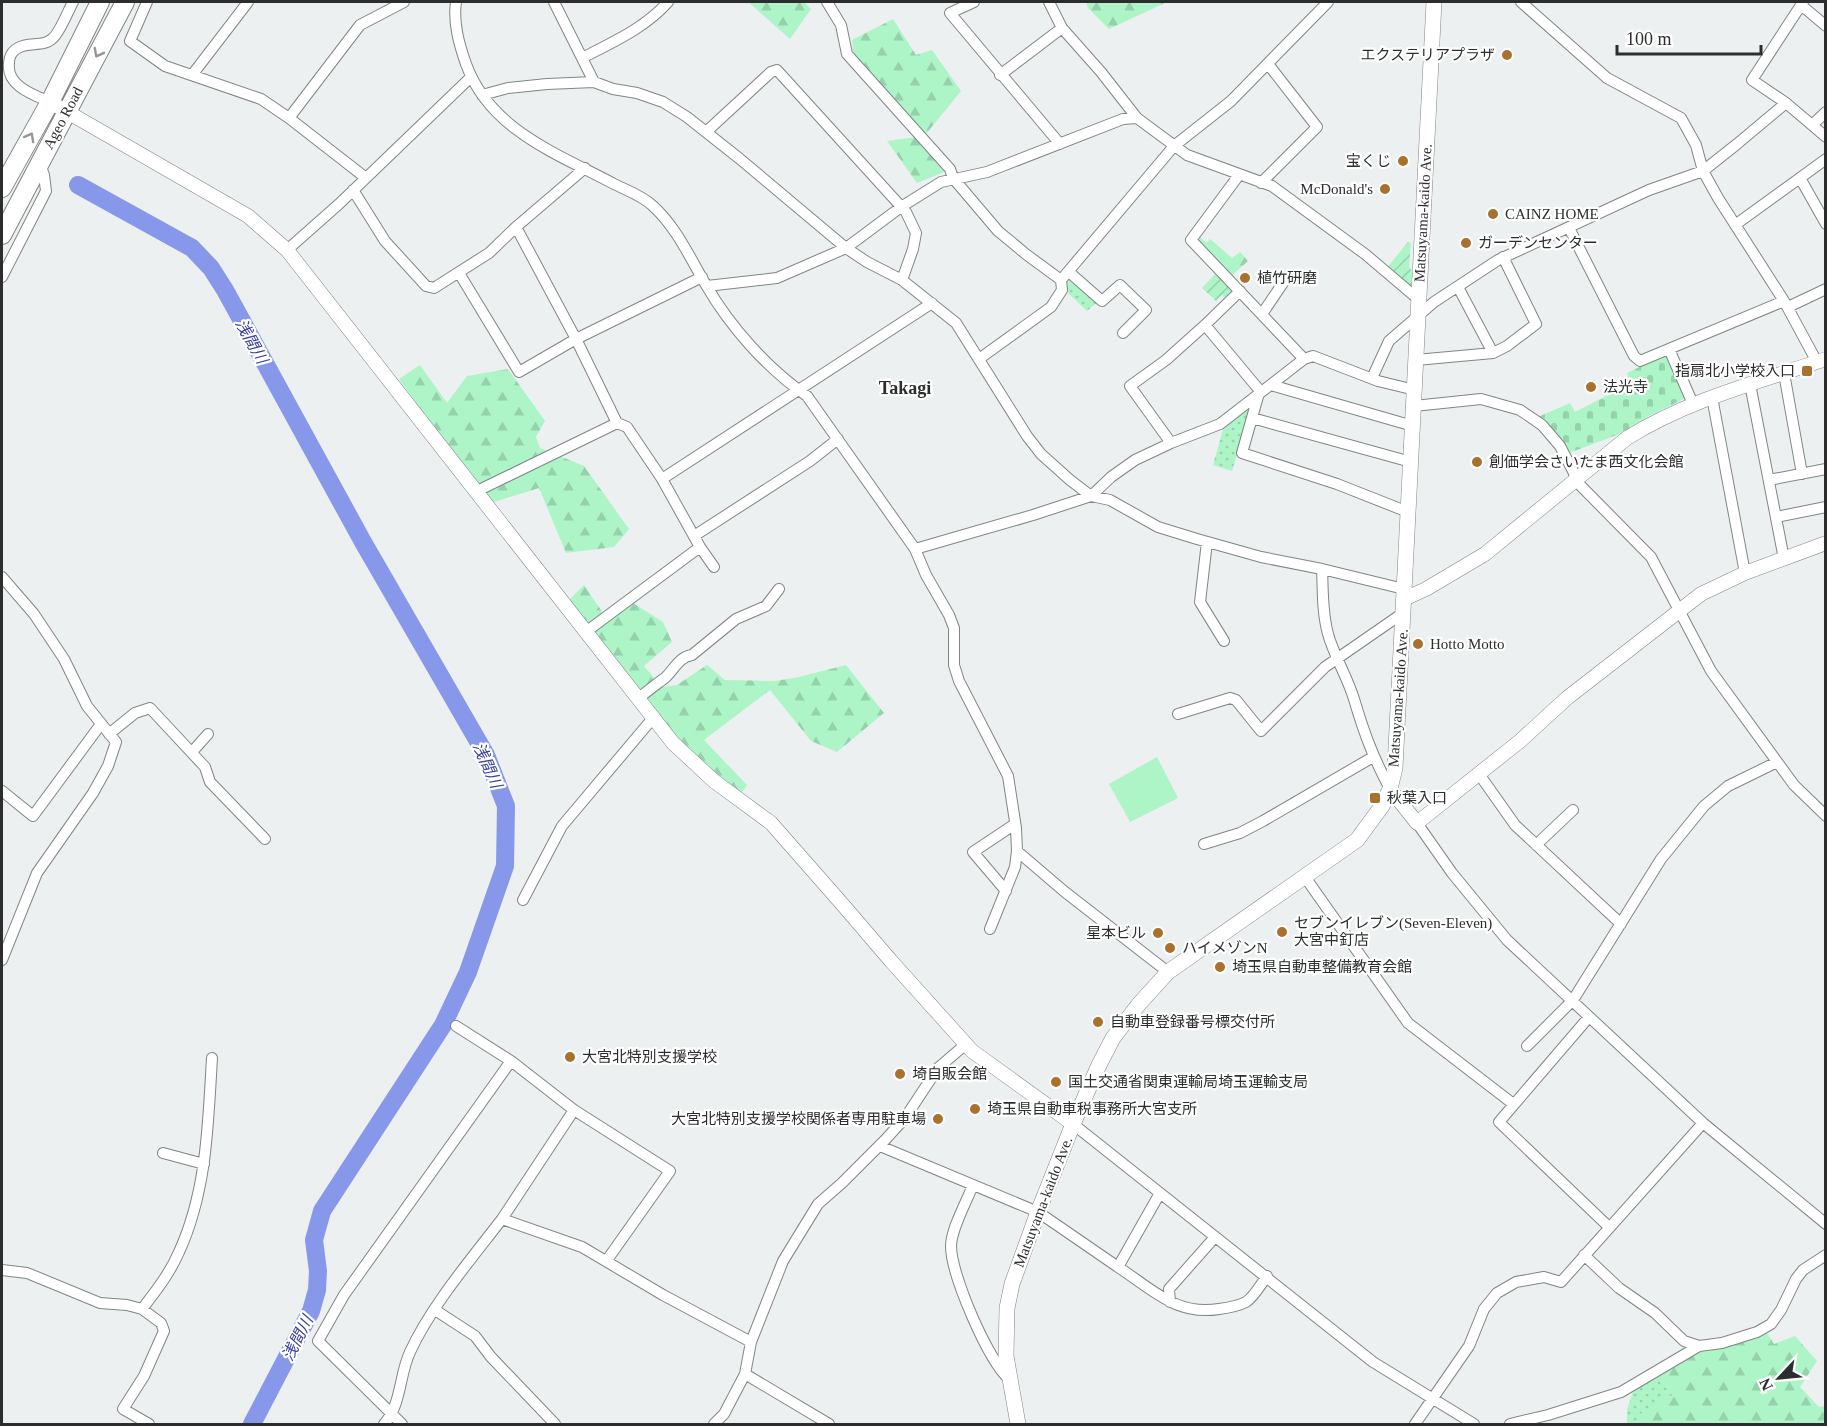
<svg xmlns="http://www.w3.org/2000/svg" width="1827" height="1426" font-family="'Times New Roman','Noto Sans JP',serif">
<defs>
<pattern id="grass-dots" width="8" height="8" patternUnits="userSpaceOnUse" patternTransform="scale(1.5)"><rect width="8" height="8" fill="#adf5c7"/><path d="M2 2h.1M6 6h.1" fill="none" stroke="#95d2ab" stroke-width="1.8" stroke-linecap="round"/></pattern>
<pattern id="forest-firs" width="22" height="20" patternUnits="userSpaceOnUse" patternTransform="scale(1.5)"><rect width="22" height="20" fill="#adf5c7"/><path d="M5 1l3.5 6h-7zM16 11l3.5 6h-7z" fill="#95d2ab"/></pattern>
<pattern id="cemetery-stones" width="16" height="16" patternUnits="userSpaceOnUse" patternTransform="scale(1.5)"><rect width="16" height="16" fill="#adf5c7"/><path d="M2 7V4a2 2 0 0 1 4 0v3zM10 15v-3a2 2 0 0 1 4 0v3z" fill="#95d2ab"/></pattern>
<pattern id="garden-furrows" width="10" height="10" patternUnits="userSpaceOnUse" patternTransform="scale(1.5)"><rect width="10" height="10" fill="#adf5c7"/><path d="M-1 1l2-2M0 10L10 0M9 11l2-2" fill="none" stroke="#95d2ab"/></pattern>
</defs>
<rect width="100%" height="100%" fill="#ecf0f1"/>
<path fill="url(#grass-dots)" d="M1067,273L1100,300L1087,311L1066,291Z
M1254,401L1232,471L1213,465L1224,426Z
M1692,1350L1786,1424H1627V1410L1635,1385Z"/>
<path fill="url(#forest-firs)" d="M748,2H804L811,9L790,39Z
M1086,2H1167L1109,29L1088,8Z
M893,19L916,55L932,50L961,91L926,134L853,53L852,40Z
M917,137L944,172L917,183L887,141Z
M1199,236L1206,243L1210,239L1232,258L1240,252L1248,261L1228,279L1193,242Z
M420,365L447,403L467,376L508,369L545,421L536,437L540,448L584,466L629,529L614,547L566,553L539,488L494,502L468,476L399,379Z
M584,585L609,622L633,603L663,622L672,642L644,666L662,687L677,685L707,665L725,680L775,681L799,677L846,665L884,713L837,752L811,741L770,690L704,740L747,785L741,794L680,742L567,602Z
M1764,1328L1774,1344L1795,1336L1817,1361L1800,1387L1819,1407L1825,1406V1424H1638L1640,1414L1672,1395L1660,1372L1699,1347Z"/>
<path fill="url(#cemetery-stones)" d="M1664,355H1668L1686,395L1684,399L1649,416L1622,433L1569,453L1538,417L1570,403L1575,412L1631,383L1627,373Z"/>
<path fill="url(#garden-furrows)" d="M1408,242L1411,243L1409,267L1414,273L1413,285L1408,287L1386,269Z
M1217,272L1231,287L1233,292L1227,298L1222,295L1216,301L1202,288Z"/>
<path fill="#adf5c7" d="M1157,757L1178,798L1130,822L1109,784Z"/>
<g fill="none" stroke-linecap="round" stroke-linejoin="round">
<path stroke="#8798ea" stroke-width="18" d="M78,185L192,248L211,268L225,290L363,542L486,755L506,806L505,866L468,972L443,1025L322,1211L314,1240L318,1271L317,1290L311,1311L252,1424"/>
<defs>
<path id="minor" d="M147,2L130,41L165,66L261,99L289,118L366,178
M456,2C453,23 459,44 466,64C490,130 556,153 614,184C626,190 643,196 653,206C677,228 690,258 706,285C731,328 767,368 807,396L915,549L926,575L949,615L954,628V665L959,681L1008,776L1016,828L1017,851L1065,892L1168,972
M554,2L594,82
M827,2L841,25L847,54L950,169L953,178L998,231L1027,255L1061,280
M974,2L950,13L1060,144
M1049,2L1062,28L1101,72L1137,118L1187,155L1272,186L1365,254L1418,299
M1521,2L1607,78L1681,118L1696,145L1703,171L1718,198L1784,301L1817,362
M1803,2L1752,80L1786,103L1826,137
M1801,5L1826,26
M582,58C613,42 645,28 668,2
M192,75L248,2
M1000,75L1062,28
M482,95L508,88L547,84L594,82L613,89L637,93L663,102L687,117L740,159L846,248L867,262L902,280L956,323L1027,436L1041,454L1070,480L1091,496L1110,500L1158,527L1197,539L1261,557L1322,569L1404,589
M50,102C34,95 6,86 9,63C9,57 12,51 18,48C29,41 43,48 53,38C60,32 68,11 73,2
M289,118L360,25L404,2
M1812,125L1826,112
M706,132L771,72L777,70L906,212L916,233L913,249L902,280
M1239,175L1191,240L1304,359
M1800,178L1826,224
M1261,183L1317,127L1268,64
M353,190L385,241L426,286L434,288L489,253L516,227
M1735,225L1826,159
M1569,228L1634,356L1640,361L1784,301
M287,250L339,204L471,77
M1069,272L1102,301L1120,285L1146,310L1123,333
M459,273L519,372L576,339L516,227L585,168
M2,277L46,191L44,175L40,164
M707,286L777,278L846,248L901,207L941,182L987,172L1123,119L1137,118
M1458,287L1493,353
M1788,307L1826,289
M1262,314L1287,277
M1205,325L1240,291
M1669,349L1693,404
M979,359L1051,307L1062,290L1061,280L1174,146L1231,101L1328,2
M1416,360L1493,353L1507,346L1536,324L1503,257
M1784,373L1802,474
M1372,378L1389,341L1434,302L1498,260L1649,190L1703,171L1737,144L1786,103
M1750,384L1784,559
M1271,385L1413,426
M1259,393L1242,453L1337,484L1408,512
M1712,397L1745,573
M1414,406L1481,399L1520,410L1542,425L1560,446L1574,473L1575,480L1651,557L1711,671L1794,785L1826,816
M1252,418L1411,462
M617,423L627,427L662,479L932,303
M1171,443L1130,386L1166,360L1205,325L1261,392
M1769,480L1826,469
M475,492L617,423L576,339L702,277
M1776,517L1826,507
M694,536L810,461L838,439
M1207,542L1200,602L1224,641
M700,547L714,567
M915,549L1033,515L1091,496L1111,477L1135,460L1171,443L1220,424L1304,359L1313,356L1378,381L1415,390
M1322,569C1323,590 1322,612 1328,634C1334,656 1347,676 1354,699C1364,733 1373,757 1390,789
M2,577L34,614L64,659L87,706L116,742L108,766L93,793L37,873L2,960
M587,631L700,547L662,479
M638,699C647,691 657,684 666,677C675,668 679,657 692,655L736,619L766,606L779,589
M1178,714L1230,698L1236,700L1261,731L1325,667L1403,613
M109,734L135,713L150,708L205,767L210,782L265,839
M192,752L208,734
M1479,774L1515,825L1621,924
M2,791L33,816L101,724
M1417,823L1452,873L1507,940L1703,1123L1826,1224
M1204,844L1240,833L1263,821L1373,757
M1536,845L1573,810
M1305,877L1408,1023L1512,1103
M1006,891L973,852L1015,824
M523,900L562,826L653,718
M990,929L1015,867L1017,851
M1589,1017L1499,1122L1609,1227
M456,1026L511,1061
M1527,1046L1573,1000L1661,859L1704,806L1728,786L1777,762
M1073,1124L1373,1362L1474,1424
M880,1146L1038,1212L1118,1267L1160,1193
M163,1153L204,1164
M973,1185C967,1201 951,1229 951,1246C951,1275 988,1360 1009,1379
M502,1219L574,1110
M1584,1255L1619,1288L1655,1313L1684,1341L1699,1346
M1118,1267C1152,1289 1176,1316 1219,1309C1227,1308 1238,1306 1246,1302C1254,1297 1261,1284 1267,1276
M2,1270L27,1273L100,1303L127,1305L142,1309L161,1323L164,1331L144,1376L123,1409L149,1424
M1170,1302L1169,1289L1215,1237
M142,1309C156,1291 170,1273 179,1252C207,1191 208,1124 212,1058
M435,1310L475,1336L491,1357L555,1424
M745,1374L829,1424
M384,1424C402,1404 399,1375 410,1352C431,1306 472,1258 502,1219L582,1247L663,1295L751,1342
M402,1424L318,1341L344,1295L511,1061L574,1110L670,1171L607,1260
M714,1424L724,1414L745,1374L751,1342L783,1261L818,1204L842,1183L885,1140L905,1118L938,1068L966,1044
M1415,1424L1469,1346L1484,1309L1497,1293L1516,1282L1544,1277L1561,1282L1703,1123
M1510,1424L1548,1415L1621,1392L1699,1346L1722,1343L1757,1332L1771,1324L1781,1310L1796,1279L1803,1270L1826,1255"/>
<path id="tertiary" d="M50,102L248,216L287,250L673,743L714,781L771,823L843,905L891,961L972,1051L1073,1124
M1404,599L1426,589L1485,554L1627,438C1688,400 1758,382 1826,359
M1390,789L1417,823L1520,741L1567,698L1701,594L1745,573L1826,543"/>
<path id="secondary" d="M1018,1424L1006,1356L1007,1308L1012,1284L1038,1212L1073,1124L1099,1065L1113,1038L1139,1004L1168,972L1357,840L1382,806L1390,789L1395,768L1434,2"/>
<path id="trunk" d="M2,188L50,102L100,2
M2,235L125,2"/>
</defs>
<use href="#minor" stroke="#818586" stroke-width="12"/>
<use href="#tertiary" stroke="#818586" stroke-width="15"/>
<use href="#secondary" stroke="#818586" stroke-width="16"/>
<use href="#trunk" stroke="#818586" stroke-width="20"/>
<use href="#minor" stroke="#fff" stroke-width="10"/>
<use href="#tertiary" stroke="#fff" stroke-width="14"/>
<use href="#secondary" stroke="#fff" stroke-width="15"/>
<use href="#trunk" stroke="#fff" stroke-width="18"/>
</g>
<defs><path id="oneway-chevron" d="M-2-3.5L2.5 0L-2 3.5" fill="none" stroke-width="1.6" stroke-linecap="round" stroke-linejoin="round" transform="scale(1.5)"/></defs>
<g stroke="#969696">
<use href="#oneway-chevron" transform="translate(98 53) rotate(118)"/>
<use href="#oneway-chevron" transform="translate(30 137) rotate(-61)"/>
</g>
<g fill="#a9702e" stroke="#fff" stroke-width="2">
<circle cx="1507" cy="55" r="6"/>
<circle cx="1403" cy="161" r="6"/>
<circle cx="1385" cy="189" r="6"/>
<circle cx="1493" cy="214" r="6"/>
<circle cx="1466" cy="243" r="6"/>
<circle cx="1245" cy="278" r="6"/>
<rect x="1801" y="365" width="12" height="12" rx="3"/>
<circle cx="1591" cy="387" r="6"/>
<circle cx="1477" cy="462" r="6"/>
<circle cx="1418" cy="644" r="6"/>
<rect x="1369" y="792" width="12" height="12" rx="3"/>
<circle cx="1282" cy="932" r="6"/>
<circle cx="1158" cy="933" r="6"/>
<circle cx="1170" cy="948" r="6"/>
<circle cx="1220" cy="967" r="6"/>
<circle cx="1098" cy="1022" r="6"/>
<circle cx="570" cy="1057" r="6"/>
<circle cx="900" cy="1074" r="6"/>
<circle cx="1056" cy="1082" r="6"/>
<circle cx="975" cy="1109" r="6"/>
<circle cx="938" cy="1119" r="6"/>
</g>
<g text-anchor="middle" stroke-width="4.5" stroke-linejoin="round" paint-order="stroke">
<g font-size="15" fill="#2c2e2e" stroke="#fff" text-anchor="start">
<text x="1495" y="60" text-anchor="end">エクステリアプラザ</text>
<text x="1391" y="166" text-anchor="end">宝くじ</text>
<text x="1373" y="194" text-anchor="end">McDonald's</text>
<text x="1505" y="219">CAINZ HOME</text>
<text x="1478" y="248">ガーデンセンター</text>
<text x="1257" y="283">植竹研磨</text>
<text x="1795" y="376" text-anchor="end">指扇北小学校入口</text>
<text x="1603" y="392">法光寺</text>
<text x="1489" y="467">創価学会さいたま西文化会館</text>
<text x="1430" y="649">Hotto Motto</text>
<text x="1387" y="803">秋葉入口</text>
<text x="1294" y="928">セブンイレブン(Seven-Eleven)<tspan x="1294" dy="17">大宮中釘店</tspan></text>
<text x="1146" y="938" text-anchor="end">星本ビル</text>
<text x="1182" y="953">ハイメゾンN</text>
<text x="1232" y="972">埼玉県自動車整備教育会館</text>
<text x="1110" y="1027">自動車登録番号標交付所</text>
<text x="582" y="1062">大宮北特別支援学校</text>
<text x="912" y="1079">埼自販会館</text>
<text x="1068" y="1087">国土交通省関東運輸局埼玉運輸支局</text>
<text x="987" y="1114">埼玉県自動車税事務所大宮支所</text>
<text x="926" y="1124" text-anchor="end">大宮北特別支援学校関係者専用駐車場</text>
</g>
<g font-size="15" fill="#2c2e2e" stroke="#fff">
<text transform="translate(63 118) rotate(-62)" y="5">Ageo Road</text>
<text transform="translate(1423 213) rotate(-87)" y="5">Matsuyama-kaido Ave.</text>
<text transform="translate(1398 698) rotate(-86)" y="5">Matsuyama-kaido Ave.</text>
<text transform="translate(1043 1202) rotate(-69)" y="5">Matsuyama-kaido Ave.</text>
</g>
<g font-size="16" font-style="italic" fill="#38409e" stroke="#fff">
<text transform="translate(252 341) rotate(61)" y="6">浅間川</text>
<text transform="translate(488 765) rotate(66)" y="6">浅間川</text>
<text transform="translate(297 1338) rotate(-63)" y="6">浅間川</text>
</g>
<g font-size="18" font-weight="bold" fill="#2c2e2e" stroke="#fff">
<text x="905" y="394">Takagi</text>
</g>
</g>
<rect width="1827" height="1426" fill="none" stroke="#2c2e2e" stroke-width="6"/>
<g transform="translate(1779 1378) rotate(244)" stroke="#ffffff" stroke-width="4.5" paint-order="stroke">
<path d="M0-4.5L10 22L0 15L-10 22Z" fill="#2c2e2e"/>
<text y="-9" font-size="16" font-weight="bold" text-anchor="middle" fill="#2c2e2e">N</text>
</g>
<path d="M1617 45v9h144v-9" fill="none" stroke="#2c2e2e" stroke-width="3"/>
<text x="1626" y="45" font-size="18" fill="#2c2e2e" stroke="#ffffff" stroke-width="4.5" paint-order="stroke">100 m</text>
</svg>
